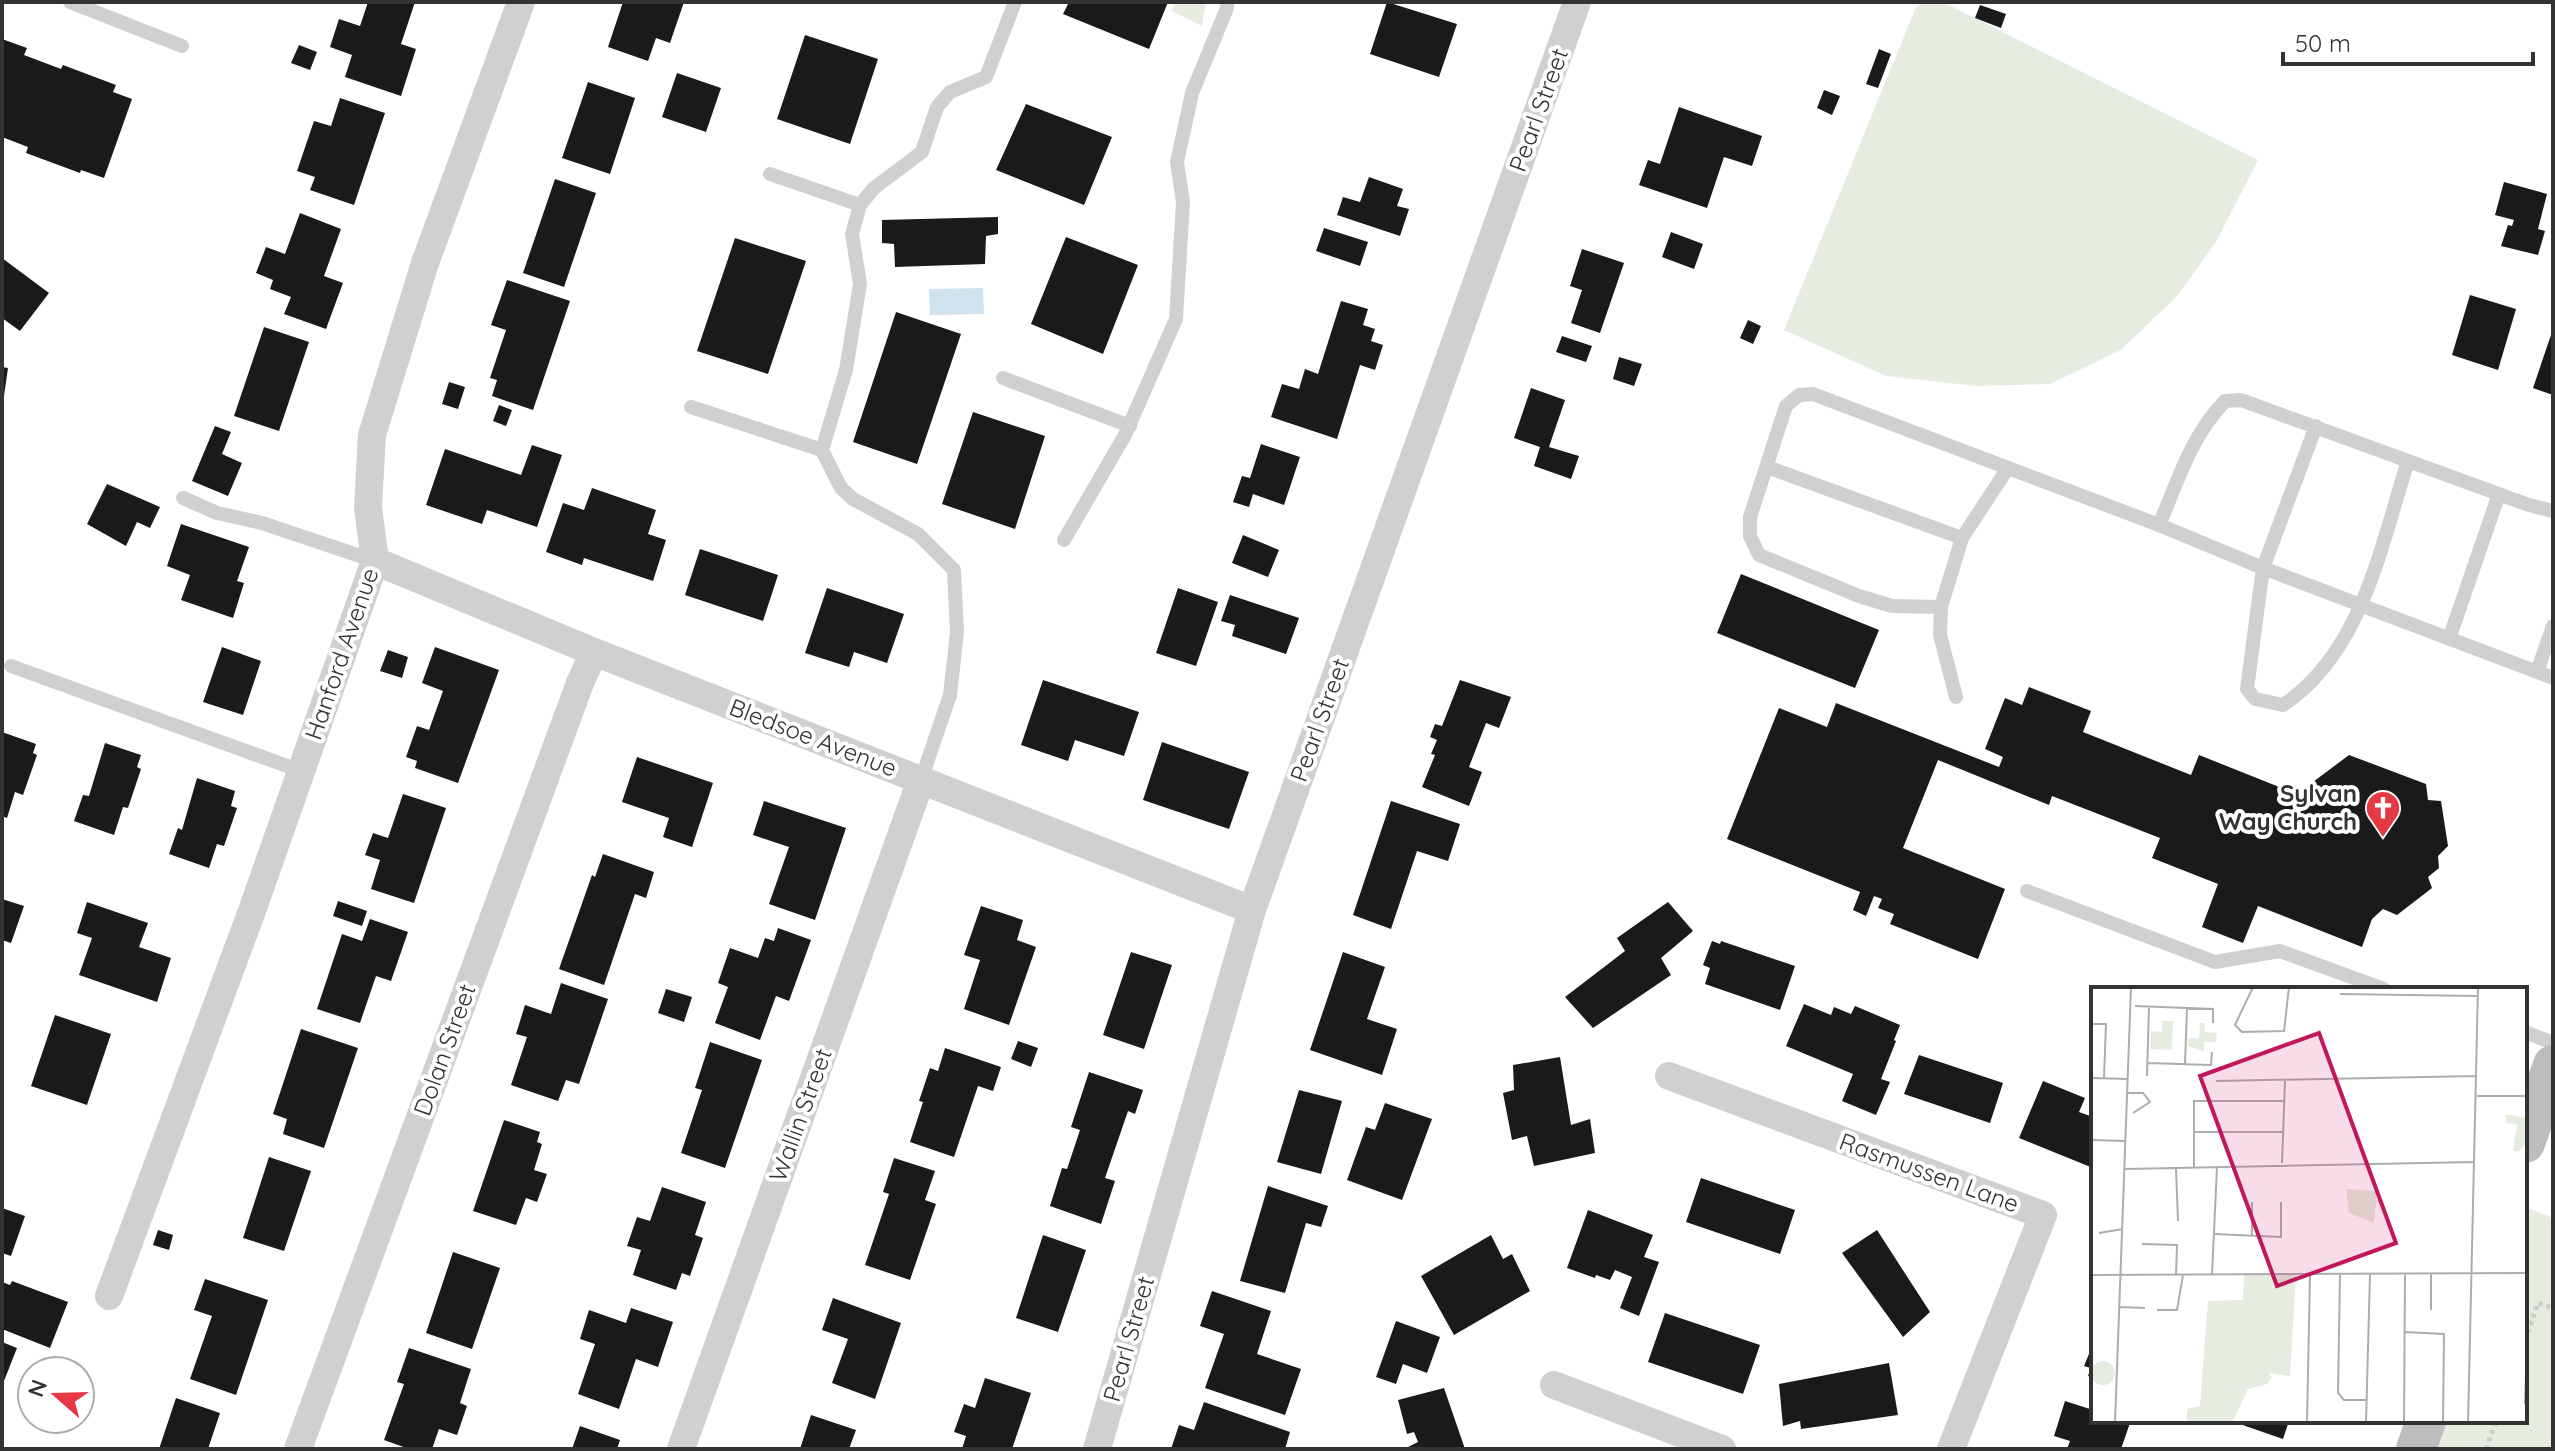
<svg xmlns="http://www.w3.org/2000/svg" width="2555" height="1451" font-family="Quicksand,sans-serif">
<rect width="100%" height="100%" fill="#fff"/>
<path fill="#e6ecdf" d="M1175,2H1206L1202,26L1172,11Z
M1923,2H1943L2258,160L2216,242L2177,296L2121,350L2050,384L1976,386L1886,376L1784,330L1916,7Z
M2525,1207L2553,1218V1449H2416L2426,1421H2525Z"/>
<path fill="#cfe2ee" d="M983,288L984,314L930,315L929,289Z"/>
<path fill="#1a1a1a" d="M368,2H415L401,44L416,49L401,96L345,77L352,55L330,47L339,19L360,26Z
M623,2H684L670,43L656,38L648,61L608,47Z
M1069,2H1168L1149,49L1063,14Z
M1387,2L1457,24L1439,77L1370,54Z
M1980,5L2006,14L2001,28L1975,18Z
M805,35L878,59L850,144L777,119Z
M2,39L27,48L24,55L61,69L63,65L116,85L113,92L132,99L104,178L81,170L80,173L26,153L28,147L2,137Z
M299,45L317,52L310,70L291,63Z
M1879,49L1891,54L1878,88L1866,84Z
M677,73L721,88L706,132L662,117Z
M588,82L635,98L610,174L562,158Z
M1824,90L1840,96L1832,115L1817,108Z
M340,98L385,113L354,205L310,190L315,177L297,171L314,121L331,126Z
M1026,104L1112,137L1084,205L996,170Z
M1679,107L1762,136L1752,166L1724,157L1707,208L1639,185L1648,160L1660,164Z
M1369,177L1403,189L1397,206L1409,209L1400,236L1337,215L1343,197L1360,202Z
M555,179L596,193L564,287L523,273Z
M2504,182L2547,194L2538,229L2545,231L2538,255L2501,246L2508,225L2512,226L2514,220L2495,215Z
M300,213L341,229L324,276L343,283L326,329L284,314L291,297L270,289L273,280L256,273L266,247L285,254Z
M998,217V234L986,236L985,264L895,267L894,244L882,243V220Z
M1324,228L1368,242L1360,266L1316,251Z
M1671,232L1703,244L1694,269L1662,257Z
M1066,237L1138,265L1103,354L1031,324Z
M735,238L806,261L768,374L697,351Z
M1582,249L1624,263L1600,333L1571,323L1582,290L1570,286Z
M2,258L49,293L20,331L2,318Z
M507,280L570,301L533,410L492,396L497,380L490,378L506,330L491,325Z
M2470,295L2516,309L2498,370L2452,355Z
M1341,301L1368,309L1363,325L1375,329L1371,341L1383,345L1375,370L1360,365L1337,439L1271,417L1282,384L1299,389L1305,369L1318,374Z
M896,312L961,334L917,464L853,442Z
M1748,320L1761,326L1753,344L1740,338Z
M264,327L309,342L279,431L234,416Z
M2553,329V395L2533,388Z
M1562,336L1592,346L1586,362L1556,352Z
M1619,357L1642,364L1634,386L1613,379Z
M2,367L8,368L4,396H2Z
M449,382L465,387L458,409L442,404Z
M1531,388L1565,400L1549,447L1579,456L1571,479L1534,466L1540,447L1514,438Z
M499,405L512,410L506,426L493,421Z
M973,412L1045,436L1015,529L942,504Z
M215,426L231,432L222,454L242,463L228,496L192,481Z
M1261,444L1300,457L1284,505L1253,494L1249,507L1233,502L1242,476L1250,478Z
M532,445L562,455L537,527L487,510L482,524L426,505L445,449L521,475Z
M107,484L160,507L150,528L137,522L126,546L87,524Z
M592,488L656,510L648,534L666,540L653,581L584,558L582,565L546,552L563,503L584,510Z
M181,524L249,547L237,581L244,583L233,618L181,600L190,575L167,566Z
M1243,535L1279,550L1268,577L1232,563Z
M700,549L778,575L763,621L685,595Z
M1741,574L1879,630L1855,688L1717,633Z
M827,588L904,614L887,663L854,652L849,667L805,653Z
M1178,588L1218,602L1196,666L1156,653Z
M1230,595L1299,618L1286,654L1232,636L1235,625L1221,621Z
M222,647L261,661L243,715L203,702Z
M435,647L499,670L458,783L415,768L417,761L406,757L417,726L429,730L443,691L422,683Z
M388,650L408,657L402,678L380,671Z
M1043,680L1139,712L1124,756L1075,740L1068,761L1021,745Z
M1460,680L1511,697L1499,728L1486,723L1469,767L1482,772L1469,806L1422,787L1435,755L1431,754L1437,740L1430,737L1435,724L1442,726Z
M2029,687L2091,711L2083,732L2191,775L2199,755L2297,794L2349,755L2426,784L2428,800L2441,801L2448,846L2438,856L2439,868L2428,877L2432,888L2397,915L2383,909L2372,919L2362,947L2258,906L2243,943L2202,927L2218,884L2152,858L2160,838L2052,796L2049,805L1938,760L1903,848L2005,889L1978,959L1890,924L1894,914L1878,908L1882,899L1874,896L1866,916L1853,910L1860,892L1727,839L1779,708L1827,727L1836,703L1999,767L2003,757L1985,749L2005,698L2022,705Z
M2,732L36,744L33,753L37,755L23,795L15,792L7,818L2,816Z
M1162,742L1249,772L1229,829L1143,800Z
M105,743L141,755L137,767L141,769L128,808L123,807L114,835L74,821L83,795L89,796Z
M637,757L713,783L692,847L663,837L669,818L622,802Z
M197,778L235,791L231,806L237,808L224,846L217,844L209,868L169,854L178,828L182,830Z
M403,794L446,808L414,903L371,889L380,860L365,855L373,833L388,838Z
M764,801L846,828L815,920L769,904L789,847L753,835Z
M1391,801L1460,824L1448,861L1417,851L1391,929L1353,915Z
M603,854L654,872L646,898L635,894L604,985L559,969L592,875L595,877Z
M2,899L24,906L11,943L2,940Z
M338,901L367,911L362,926L333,916Z
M87,902L148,923L139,947L171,958L157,1002L79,975L92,938L77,933Z
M1668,902L1693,931L1661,958L1671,975L1593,1028L1565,997L1625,951L1617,938Z
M981,906L1023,920L1017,940L1036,947L1009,1025L964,1009L980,960L964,955Z
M370,919L408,932L391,981L376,976L360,1023L317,1009L342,934L362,941Z
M778,928L811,940L789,1001L776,996L760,1040L715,1023L728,987L718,983L730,948L758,958L765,938L774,941Z
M1712,941L1720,944L1721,941L1795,966L1780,1010L1705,984L1710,968L1703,965Z
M1131,952L1172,965L1144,1049L1103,1035Z
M1343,952L1385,967L1367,1019L1397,1029L1382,1075L1310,1050Z
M561,983L608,999L579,1084L566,1080L558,1101L511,1085L527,1037L516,1034L525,1005L551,1014Z
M666,989L692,997L684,1022L658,1013Z
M1804,1004L1831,1015L1834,1007L1851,1014L1855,1006L1900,1025L1894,1040L1896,1041L1881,1079L1890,1082L1876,1115L1842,1101L1853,1074L1786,1046Z
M55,1015L111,1034L87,1105L31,1086Z
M301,1029L358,1048L324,1148L283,1134L287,1119L273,1114Z
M1018,1041L1038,1048L1031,1067L1011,1059Z
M710,1042L762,1060L725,1168L681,1153L702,1090L695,1088Z
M945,1048L1001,1067L993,1091L978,1086L954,1157L910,1142L923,1102L919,1101L930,1068L938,1071Z
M1919,1055L2003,1083L1990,1123L1904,1094Z
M1560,1057L1571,1125L1590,1119L1595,1153L1534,1166L1527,1136L1512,1140L1503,1093L1514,1090L1513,1065Z
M1089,1072L1143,1090L1135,1114L1128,1111L1105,1178L1115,1181L1101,1224L1050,1206L1062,1168L1067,1169L1080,1130L1071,1127Z
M2043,1081L2085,1098L2079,1112L2093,1117V1168L2019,1138Z
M1299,1090L1342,1101L1321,1174L1277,1162Z
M1385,1103L1432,1119L1402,1200L1347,1180L1366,1127L1375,1130Z
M504,1120L540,1132L537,1142L542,1144L534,1170L547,1174L537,1202L526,1198L516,1225L473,1211Z
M269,1157L311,1171L284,1251L243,1238Z
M894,1158L935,1171L925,1200L936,1204L910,1280L865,1265L889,1194L883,1192Z
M1701,1178L1795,1210L1780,1254L1686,1222Z
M1268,1186L1328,1206L1321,1227L1306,1223L1285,1293L1240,1281Z
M662,1187L706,1202L695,1235L703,1238L690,1276L682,1273L676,1290L633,1275L641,1250L627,1246L637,1217L650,1221Z
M2,1208L25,1216L11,1256L2,1253Z
M1588,1210L1653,1235L1644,1257L1659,1262L1639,1316L1620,1308L1632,1277L1615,1270L1610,1280L1596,1275L1595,1278L1567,1268Z
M158,1230L173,1235L169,1250L153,1245Z
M1877,1230L1930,1312L1903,1337L1842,1253Z
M1043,1235L1086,1250L1058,1332L1016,1318Z
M1491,1235L1503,1259L1512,1254L1530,1291L1454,1335L1421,1276Z
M453,1252L500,1268L472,1349L426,1333Z
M205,1279L268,1300L236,1395L190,1379L212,1316L194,1310Z
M12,1281L68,1302L50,1348L2,1329V1282L10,1285Z
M1212,1291L1271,1311L1257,1354L1301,1369L1285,1415L1205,1388L1224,1334L1200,1326Z
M833,1298L901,1323L875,1399L832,1383L848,1339L822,1330Z
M631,1308L673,1322L658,1367L636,1359L619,1409L578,1394L595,1344L580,1339L589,1310L626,1323Z
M1665,1313L1760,1345L1743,1394L1648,1362Z
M1396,1321L1440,1337L1427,1373L1403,1364L1396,1384L1376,1377Z
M2,1342L17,1348L2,1386Z
M2093,1344V1378L2088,1376L2091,1368L2084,1366Z
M409,1348L471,1369L460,1403L467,1406L457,1435L439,1429L432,1449H409L384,1440L404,1384L397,1382Z
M1889,1363L1898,1415L1801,1429L1800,1421L1783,1426L1779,1384Z
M985,1378L1031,1393L1012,1449H962L966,1436L954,1432L964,1404L975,1408Z
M1444,1388L1465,1449H1404L1418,1442L1414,1432L1407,1434L1398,1400Z
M176,1398L220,1413L208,1449H159Z
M2065,1401L2093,1410V1421L2130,1423L2121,1449H2067L2070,1441L2054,1436Z
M1204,1402L1290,1432L1285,1449H1171L1179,1425L1194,1430Z
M811,1415L856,1430L849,1449H800Z
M2231,1421H2289L2283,1439Z
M580,1426L620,1440L617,1449H572Z"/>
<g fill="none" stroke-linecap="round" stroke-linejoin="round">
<path stroke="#cdcdcd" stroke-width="5" stroke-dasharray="4 4" stroke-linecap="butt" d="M2525,1340L2538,1303L2553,1308
M2486,1449L2496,1421"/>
<path stroke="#d0d0d0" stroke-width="14" d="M70,2L182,46
M770,174L860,205
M1003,378L1130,426
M691,407L822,450L841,488L853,499L918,534L954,570L957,632L950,695L921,780
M2316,426L2263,568L2247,689L2255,699L2283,705C2362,653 2381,545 2408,461
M822,450L846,370L860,284L852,234L860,205L874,188L922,152L937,107L950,92L986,77L1015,2
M1767,467L1962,538
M183,498L217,513L262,523L375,561
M2553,511L2529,505L2241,400L2225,401C2191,436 2178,481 2159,525L2263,568L2553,678
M1064,540L1125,435L1176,319L1183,202L1177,162L1192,93L1227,8V2
M1941,607L1892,606L1859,596L1759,555L1750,536V517L1786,406L1799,395L1813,394L2159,525
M2449,639L2499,494
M11,666L301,771
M2537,672L2553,626
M1956,697L1940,635L1941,607L1962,538L2008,468
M2027,891L2215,962L2280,951L2384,989
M2525,1032L2553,1043"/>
<path stroke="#d0d0d0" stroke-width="28" d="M375,561L594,652L1252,910
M1669,1076L2043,1215L1951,1449
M109,1296L253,908L375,561L368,507L372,435L425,263L521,2
M1554,1385L1722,1449
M298,1449L580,683L594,652
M681,1449L921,780
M1097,1449L1252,910L1577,2"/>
<path stroke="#bdbdbd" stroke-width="40" d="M2525,1143L2553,1065
M2416,1449L2426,1421"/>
</g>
<defs>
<symbol id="church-pin" viewBox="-11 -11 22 30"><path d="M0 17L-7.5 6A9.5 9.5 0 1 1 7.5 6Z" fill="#e63946" stroke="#fff"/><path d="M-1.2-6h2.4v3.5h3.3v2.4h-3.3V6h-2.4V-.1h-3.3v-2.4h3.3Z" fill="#fff"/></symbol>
</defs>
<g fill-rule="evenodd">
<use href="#church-pin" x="2363" y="788" width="40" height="54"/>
</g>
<g text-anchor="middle" stroke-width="8" stroke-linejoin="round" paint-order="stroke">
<g font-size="24" fill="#333" stroke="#fff">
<text transform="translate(1539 110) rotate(-70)" y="8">Pearl Street</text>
<text transform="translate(342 654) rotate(-71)" y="8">Hanford Avenue</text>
<text transform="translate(1320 720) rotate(-70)" y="8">Pearl Street</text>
<text transform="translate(813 738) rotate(21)" y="8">Bledsoe Avenue</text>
<text transform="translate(445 1050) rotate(-70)" y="8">Dolan Street</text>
<text transform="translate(801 1115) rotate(-70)" y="8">Wallin Street</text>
<text transform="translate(1929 1173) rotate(20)" y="8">Rasmussen Lane</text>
<text transform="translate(1129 1339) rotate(-74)" y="8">Pearl Street</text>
</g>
<g font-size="24" font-weight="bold" fill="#333" stroke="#fff" text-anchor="end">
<text x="2357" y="802">Sylvan<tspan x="2357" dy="28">Way Church</tspan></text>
</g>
</g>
<g transform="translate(2091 987)">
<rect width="436" height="436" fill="#fff"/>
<path d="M71,34H82L81,63L59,62L60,44L71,45ZM109,36H114V45L126,46L125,55H113V65L97,59V51H108ZM414,127L436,131V156L428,164H422L426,137L416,136ZM255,202L286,204L283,236L258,226ZM205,287L199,389L177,386L181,390L176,397L157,402L141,436H96V422L109,419L117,314L152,313L153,288ZM0 386a12 12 0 1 1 24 0a12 12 0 1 1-24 0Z" fill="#e6ecdf"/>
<path fill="none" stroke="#adadad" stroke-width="2" d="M162,0L144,38L151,45L193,44L198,0M249,7L386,9M44,19L122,22V36M0,37H15L13,91M56,76L120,78L121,65M94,77L96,21M56,89L58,20M0,91L37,92M125,94L384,89M37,106H52L59,115L42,126M386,109H436M103,145H192M0,153L34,154M191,176L194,94M103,181V114H193M34,182L382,175M85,182L87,234M8,246L32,242M124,247L190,250V215M161,249V215M51,257L86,258L85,288M249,287L247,406L253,413H276M0,288L436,286M121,288L126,180M29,320L54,321M66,323H86L92,288M340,323V286M313,345L353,347L352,436M434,417L436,352M24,436L40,0M216,436L219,287M275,436L279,287M313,436L314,287M377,436L387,0"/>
<path fill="#c2185b" fill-opacity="0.15" stroke="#c2185b" stroke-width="4" d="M228,46L305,256L186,299L109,89Z"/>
<rect width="436" height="436" fill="none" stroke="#333" stroke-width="4"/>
</g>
<rect width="2555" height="1451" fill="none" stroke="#333333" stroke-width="8"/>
<g transform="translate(56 1395) rotate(290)"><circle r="38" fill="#ffffff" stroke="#adadad" stroke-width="2"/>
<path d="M0-6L14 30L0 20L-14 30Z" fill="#e63946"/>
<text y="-12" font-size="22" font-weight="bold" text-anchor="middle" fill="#333333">N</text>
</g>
<path d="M2283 52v12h250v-12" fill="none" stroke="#333333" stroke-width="4"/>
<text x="2295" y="52" font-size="24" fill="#333333" stroke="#ffffff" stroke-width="6" paint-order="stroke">50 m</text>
</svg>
